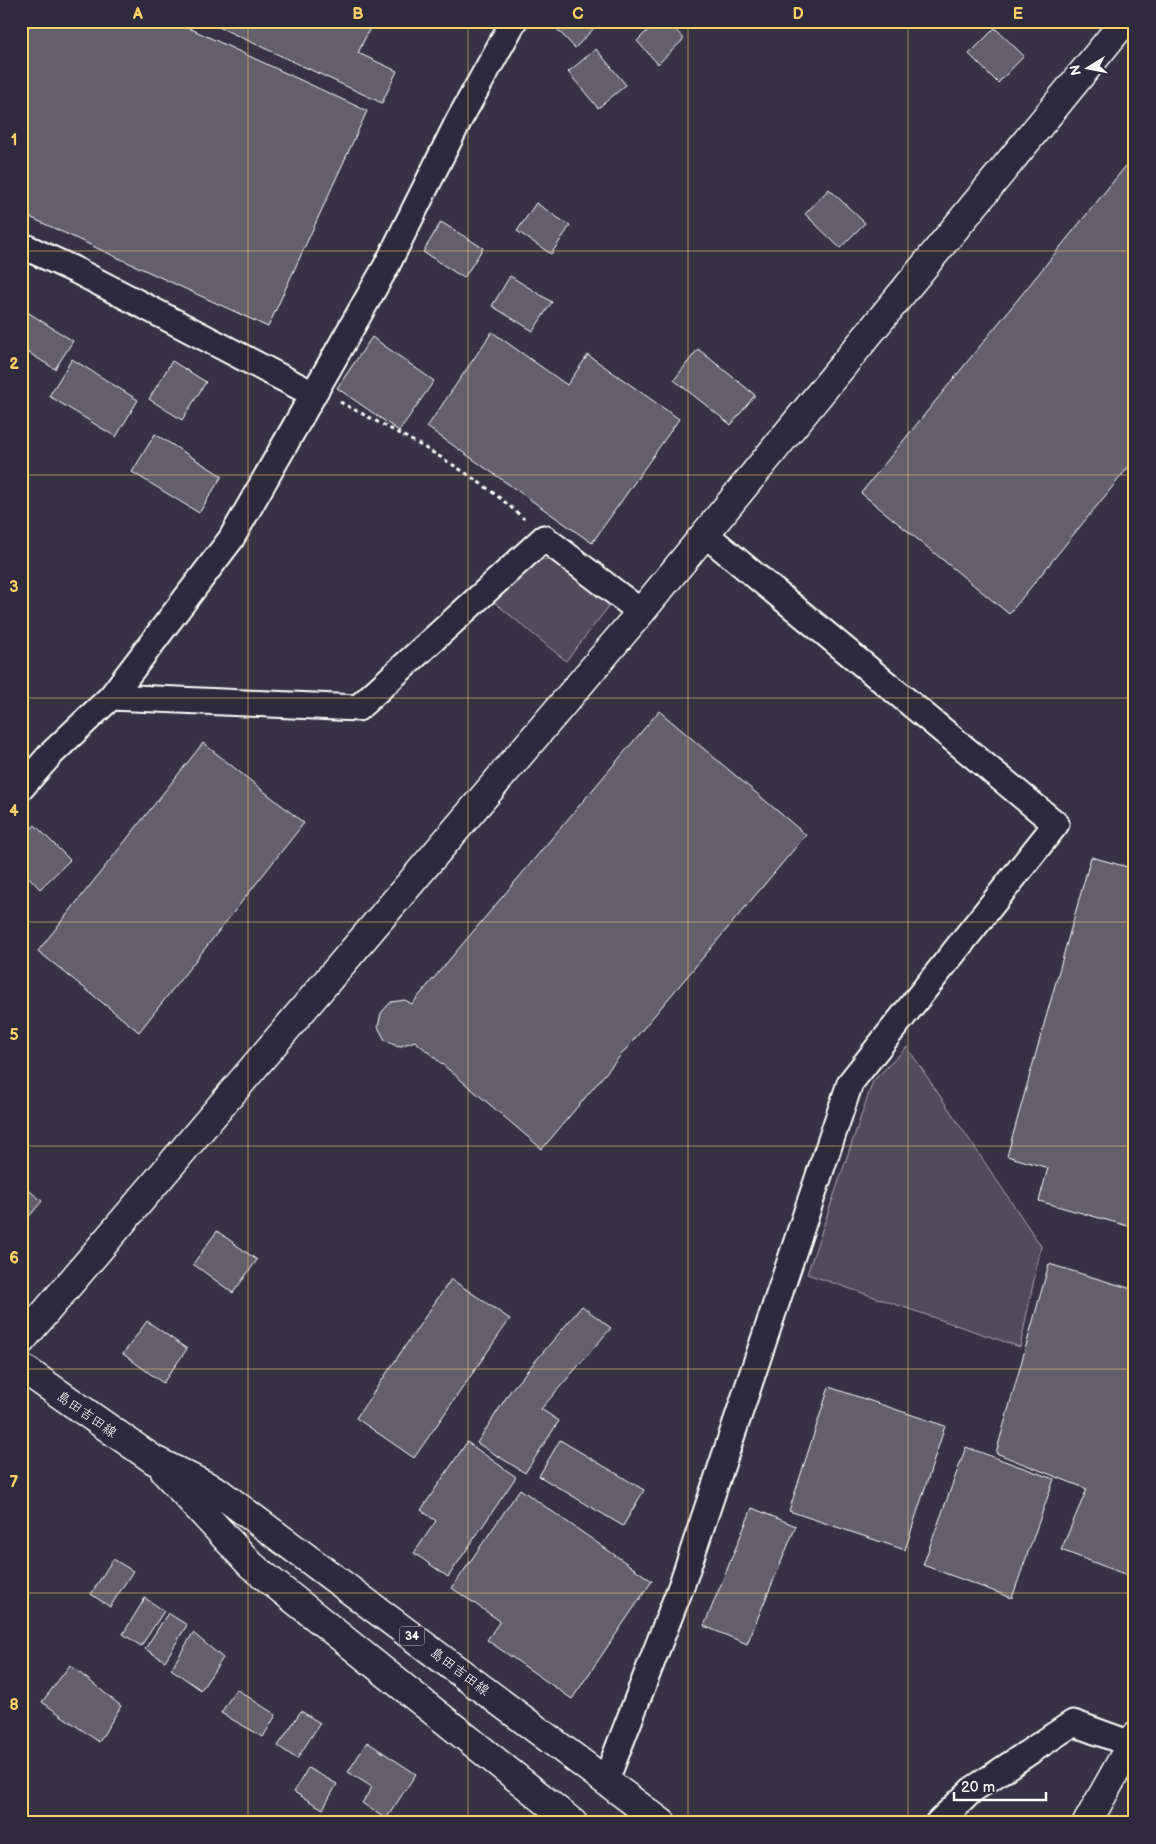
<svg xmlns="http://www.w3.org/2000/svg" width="1156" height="1844" font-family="'Balsamiq Sans','Klee One',sans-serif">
<rect width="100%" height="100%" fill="#373345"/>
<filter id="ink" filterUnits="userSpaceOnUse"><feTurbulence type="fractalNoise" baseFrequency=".02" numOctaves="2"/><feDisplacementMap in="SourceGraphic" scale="10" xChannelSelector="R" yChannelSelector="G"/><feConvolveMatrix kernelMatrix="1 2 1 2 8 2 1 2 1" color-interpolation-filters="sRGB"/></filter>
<g filter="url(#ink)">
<path fill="#514c5c" stroke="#a8a6ae" d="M564,557L613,601L566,661L494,602L530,561Z
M907,1047L1041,1246L1020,1347L807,1274L873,1081Z"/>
<path fill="#635f6d" stroke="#fff" d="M21,21H174L367,111L268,327L21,213Z
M206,21H373L358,53L397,71L382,103Z
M557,21H600V22L575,48L553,25Z
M657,21H667L684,39L658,64L637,41Z
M995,28L1024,56L998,83L969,54Z
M596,49L626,85L598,108L568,72Z
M1129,162L1135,167V459L1009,614L861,493Z
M829,189L865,223L840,248L805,214Z
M536,203L570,226L551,254L517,231Z
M441,222L483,248L464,278L423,252Z
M510,276L552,302L533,331L492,306Z
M21,308L73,341L55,369L21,348Z
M492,332L567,385L588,355L679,419L592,543L427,427Z
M372,337L434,381L399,431L337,388Z
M698,349L755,395L731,425L674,380Z
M72,359L138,400L116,437L49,396Z
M172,361L206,382L182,420L149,399Z
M155,434L222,476L199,513L132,472Z
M659,711L806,835L542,1149L415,1041L398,1047L385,1040L378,1027L381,1013L391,1002L405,1000L412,1004Z
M203,743L304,823L139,1032L38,951Z
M35,825L70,860L40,889L21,869V839Z
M1091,857L1135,869V1228L1039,1201L1048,1168L1007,1156Z
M21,1184L42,1201L21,1226Z
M217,1231L257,1260L233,1293L193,1264Z
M1049,1264L1135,1290V1578L1061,1550L1087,1489L996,1453Z
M451,1279L510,1319L414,1458L356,1418Z
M582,1306L611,1328L541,1409L559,1421L525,1473L477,1443L511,1390Z
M147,1321L187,1349L163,1383L123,1354Z
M829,1387L945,1426L905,1550L789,1511Z
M560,1440L644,1490L623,1526L539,1476Z
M467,1442L516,1477L448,1577L414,1553L436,1521L421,1510Z
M966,1447L1054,1479L1012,1598L923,1565Z
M520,1489L652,1581L572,1699L487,1640L500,1621L452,1588Z
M752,1508L796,1526L747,1644L704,1626Z
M113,1559L133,1571L110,1607L91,1594Z
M145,1598L164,1611L141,1646L123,1634Z
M168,1613L187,1625L165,1661L145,1649Z
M193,1633L223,1658L201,1690L171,1669Z
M70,1665L121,1706L99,1742L42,1702Z
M236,1689L276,1715L263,1737L221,1713Z
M301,1711L320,1723L297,1759L278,1746Z
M367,1742L416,1774L386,1819L362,1803L372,1787L348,1772Z
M308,1768L337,1784L323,1809L294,1792Z"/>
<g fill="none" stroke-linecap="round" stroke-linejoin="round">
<defs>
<path id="street" d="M21,245L75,270L313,394
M111,697L358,708L544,538L641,612
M21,788L51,754L111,697L231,539L387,265L459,120L514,21
M606,1780L682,1584L850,1083L1056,824L705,534
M938,1823L972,1790L1073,1723L1131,1744"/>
<path id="secondary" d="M21,1341L641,612L1125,21
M1087,1823L1135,1737"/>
<path id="primary" d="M21,1367L154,1460L217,1491L662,1823
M165,1472L251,1565L573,1823"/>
</defs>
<use href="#street" stroke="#fff" stroke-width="29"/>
<use href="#secondary" stroke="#fff" stroke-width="31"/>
<use href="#primary" stroke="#fff" stroke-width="31"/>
<path stroke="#fff" stroke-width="3" stroke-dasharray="4 4" stroke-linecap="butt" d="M340,402C404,436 471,469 524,519"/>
<use href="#street" stroke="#2f2a3d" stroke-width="25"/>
<use href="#secondary" stroke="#2f2a3d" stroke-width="28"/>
<use href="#primary" stroke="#2f2a3d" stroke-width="28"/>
</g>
</g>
<path fill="none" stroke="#ffd166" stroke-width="1" stroke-opacity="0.55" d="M248,21V1823M468,21V1823M688,21V1823M908,21V1823M21,251H1135M21,475H1135M21,698H1135M21,922H1135M21,1146H1135M21,1369H1135M21,1593H1135"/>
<g text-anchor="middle" stroke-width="4.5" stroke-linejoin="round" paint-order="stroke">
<rect fill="#2f2a3d" stroke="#c1bfc5" stroke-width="1" x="399.5" y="1626.5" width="25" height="19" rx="4"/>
<g font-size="12" font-weight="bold" fill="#fff">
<text x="412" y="1640">34</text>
</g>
<g font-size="14" fill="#fff" stroke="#2f2a3d">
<text transform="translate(87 1414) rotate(35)" y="5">島田吉田線</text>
<text transform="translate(460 1671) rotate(37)" y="5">島田吉田線</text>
</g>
</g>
<rect width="1156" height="1844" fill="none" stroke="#2f2a3d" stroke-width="55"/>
<g transform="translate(1088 68) rotate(260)" stroke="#2f2a3d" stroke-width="4" paint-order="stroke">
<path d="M0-4L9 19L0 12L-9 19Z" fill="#ffffff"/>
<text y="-8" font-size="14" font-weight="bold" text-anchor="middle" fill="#ffffff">N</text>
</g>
<path d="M954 1792v8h92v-8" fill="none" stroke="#ffffff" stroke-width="2.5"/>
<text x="961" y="1792" font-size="15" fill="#ffffff" stroke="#2f2a3d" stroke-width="4" paint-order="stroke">20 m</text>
<rect x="28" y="28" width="1100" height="1788" fill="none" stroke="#ffd166" stroke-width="2"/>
<g font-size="16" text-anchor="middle" font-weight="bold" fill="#ffd166">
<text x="138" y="19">A</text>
<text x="358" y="19">B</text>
<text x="578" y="19">C</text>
<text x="798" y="19">D</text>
<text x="1018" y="19">E</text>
<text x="14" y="145">1</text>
<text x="14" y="369">2</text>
<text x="14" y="592">3</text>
<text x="14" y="816">4</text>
<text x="14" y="1040">5</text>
<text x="14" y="1263">6</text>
<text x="14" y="1487">7</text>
<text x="14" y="1710">8</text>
</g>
</svg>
